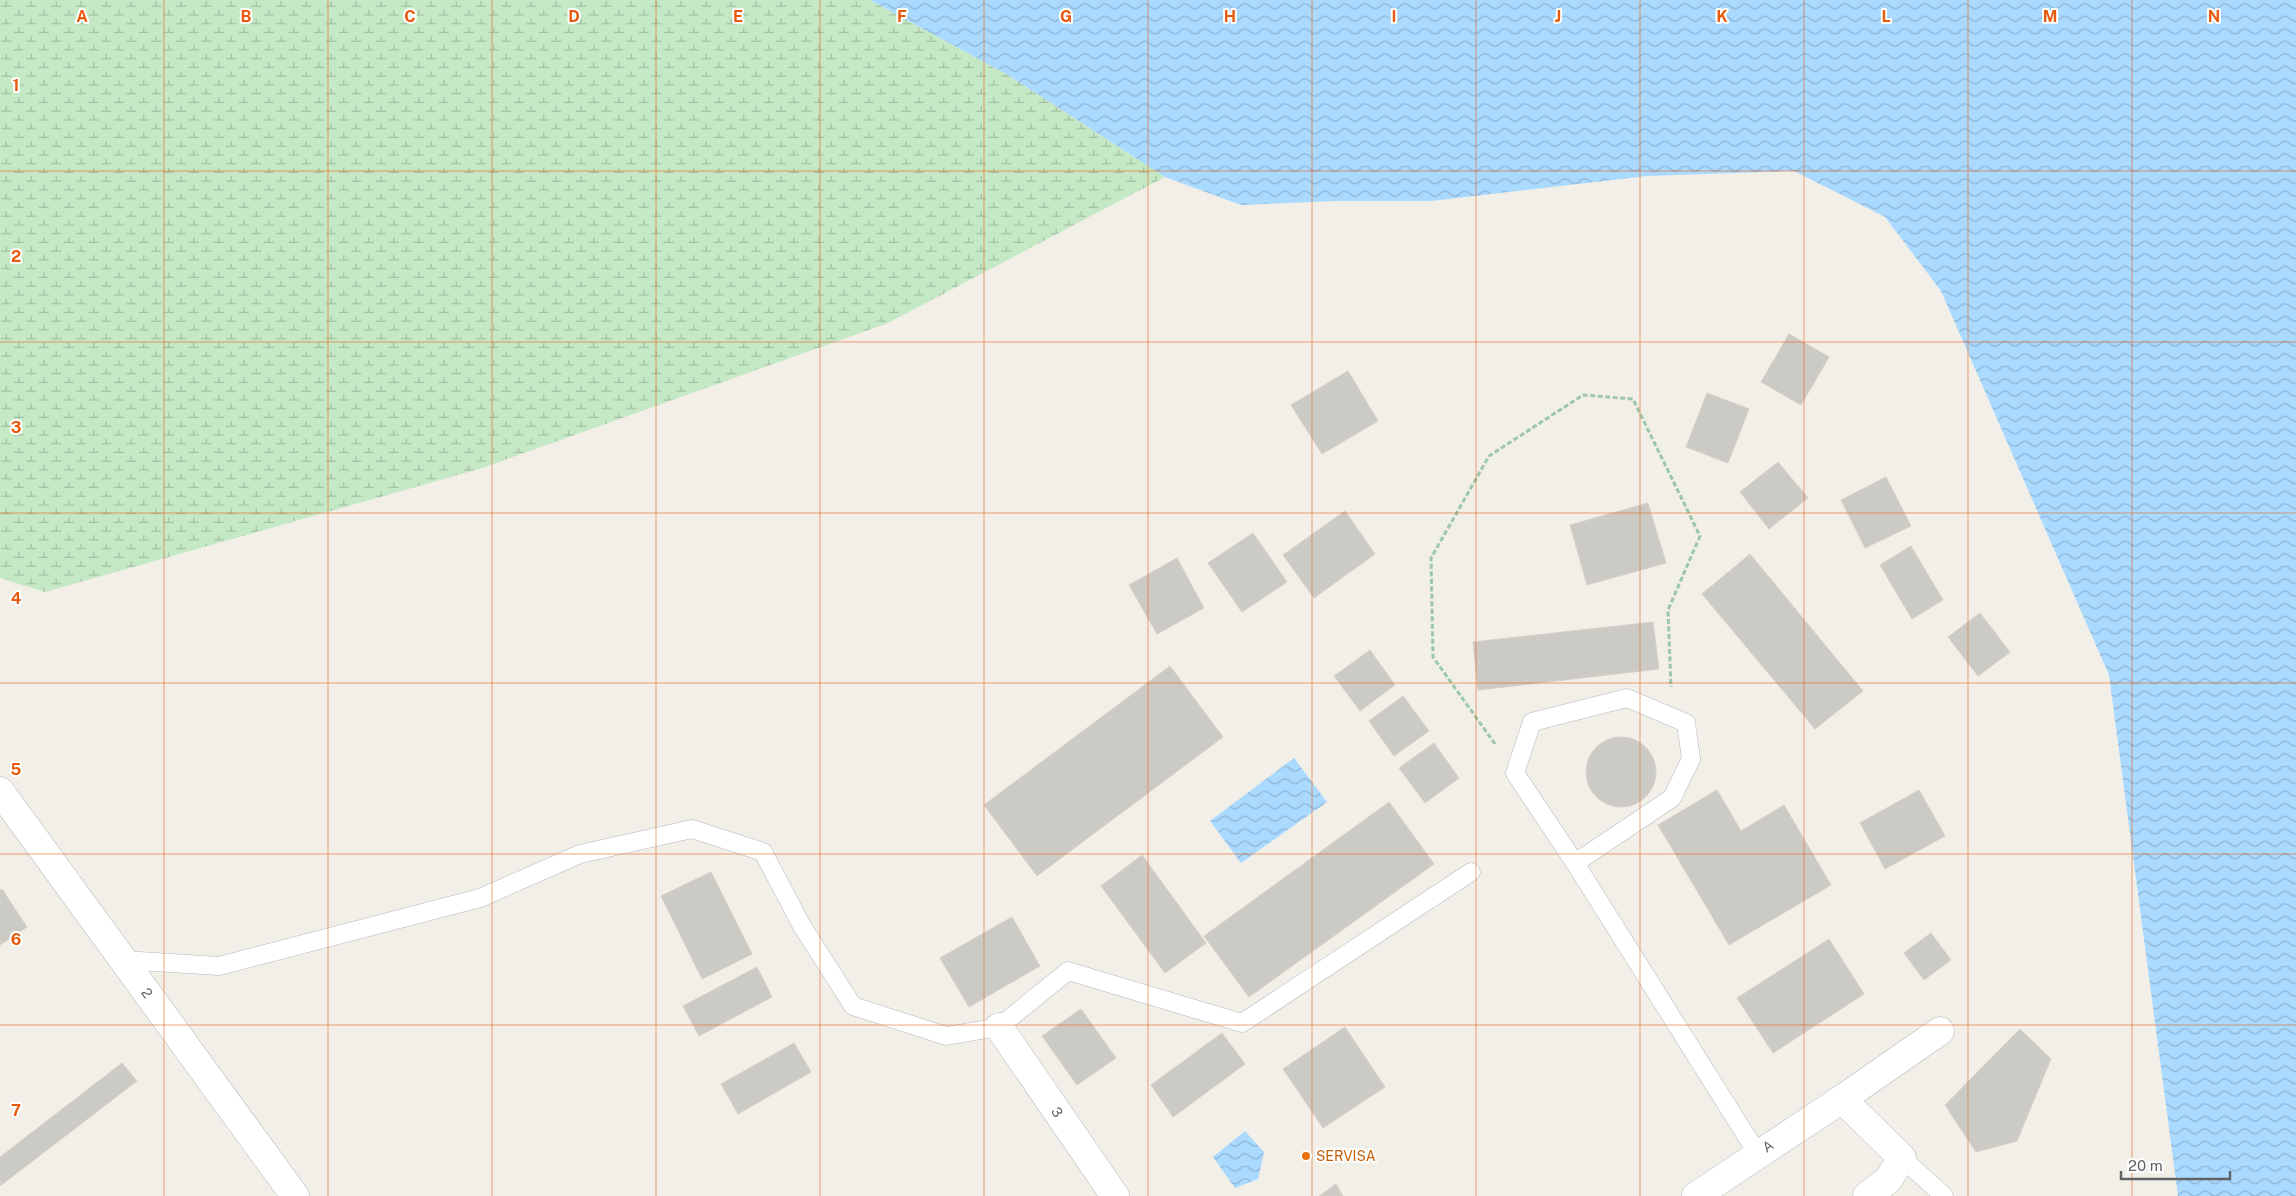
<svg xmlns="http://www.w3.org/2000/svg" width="2296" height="1196" font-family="'Public Sans',sans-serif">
<defs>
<pattern id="wetland-marsh" width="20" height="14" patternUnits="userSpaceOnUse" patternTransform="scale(1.25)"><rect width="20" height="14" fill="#c5e8c5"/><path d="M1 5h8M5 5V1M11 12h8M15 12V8" fill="none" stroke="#a3c0a4"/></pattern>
<pattern id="water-waves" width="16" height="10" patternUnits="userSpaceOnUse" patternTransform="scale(1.25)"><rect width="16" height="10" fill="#aadaff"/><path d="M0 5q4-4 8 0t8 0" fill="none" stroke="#8eb4d2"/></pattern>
</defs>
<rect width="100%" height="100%" fill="#f1efe8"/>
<path fill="url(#wetland-marsh)" d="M0,0H870L1008,75L1165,177L888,323L479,469L45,592L0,578Z"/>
<path fill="url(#water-waves)" d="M870,0H2296V1196H2178L2109,675L1941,291L1885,217L1794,171L1647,176L1431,201H1336L1241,205L1165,177L1008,75Z
M1294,758L1327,802L1241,863L1210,821Z
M1245,1131L1264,1152L1258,1179L1235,1188L1213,1157Z"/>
<path fill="#cccac5" stroke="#d6d1c6" d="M1789,334L1829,357L1801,405L1761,382Z
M1348,371L1378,421L1322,454L1291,405Z
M1707,393L1749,409L1728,463L1686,447Z
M1778,462L1808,498L1769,529L1740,492Z
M1886,477L1911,526L1865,548L1841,500Z
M1648,503L1666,563L1587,585L1570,525Z
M1345,511L1375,554L1314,598L1283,555Z
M1253,533L1287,582L1242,612L1208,563Z
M1911,546L1943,600L1912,619L1880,565Z
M1750,554L1863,691L1815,729L1702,594Z
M1177,558L1204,608L1157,634L1129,585Z
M1980,613L2010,652L1978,676L1948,637Z
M1653,622L1659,669L1478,690L1473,642Z
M1370,650L1395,685L1360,711L1334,676Z
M1170,666L1223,737L1037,876L984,805Z
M1403,696L1429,731L1394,756L1369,721Z
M1586 772a35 35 0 1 1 70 0a35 35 0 1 1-70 0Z
M1434,743L1459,778L1425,803L1399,768Z
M1717,790L1741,831L1784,805L1831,885L1729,945L1658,825Z
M1919,790L1945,836L1885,869L1860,823Z
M1389,802L1434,864L1249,997L1204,936Z
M1142,855L1206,943L1165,973L1101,886Z
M711,872L752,954L702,979L661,896Z
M2,889L27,927L0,945V890Z
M1012,917L1040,966L969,1007L940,958Z
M1931,933L1951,960L1924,980L1904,953Z
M1829,939L1864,994L1773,1053L1737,998Z
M757,967L772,997L699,1036L683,1006Z
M1081,1009L1116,1058L1077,1085L1042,1036Z
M1345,1027L1385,1087L1323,1128L1283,1069Z
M2020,1029L2051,1059L2017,1141L1976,1152L1945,1105Z
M1222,1033L1245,1064L1173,1117L1151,1085Z
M794,1043L811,1072L738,1114L721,1084Z
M122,1063L137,1081L0,1186V1157Z
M1336,1184L1343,1196H1319Z"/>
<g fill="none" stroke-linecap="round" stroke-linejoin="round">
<defs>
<path id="service" d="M1575,863L1672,798L1691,759L1686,723L1627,698L1532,722L1515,773L1575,863L1757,1153
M123,960L219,966L480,898L580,854L692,829L763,852L802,926L853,1006L946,1036L999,1027L1068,971L1242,1023L1471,872
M1902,1158L1944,1196"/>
<path id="minor" d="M0,791L295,1196
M999,1027L1115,1196
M1867,1196L1888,1180L1902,1158L1842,1099L1940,1031"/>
<path id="secondary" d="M1696,1196L1842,1099"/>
</defs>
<use href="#service" stroke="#b5b8bc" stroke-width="19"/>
<use href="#minor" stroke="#b5b8bc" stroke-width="29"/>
<use href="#secondary" stroke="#b6babf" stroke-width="29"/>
<path stroke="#9cc7a9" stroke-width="3" stroke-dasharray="5 2.5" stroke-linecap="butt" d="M1495,744L1433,657L1431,558L1489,456L1583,395L1633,399L1700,536L1668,610L1671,687"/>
<use href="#service" stroke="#fff" stroke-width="18"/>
<use href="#minor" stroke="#fff" stroke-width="28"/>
<use href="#secondary" stroke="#fff" stroke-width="28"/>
</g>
<path fill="none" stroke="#e8590c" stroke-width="1" stroke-opacity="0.55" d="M164,0V1196M328,0V1196M492,0V1196M656,0V1196M820,0V1196M984,0V1196M1148,0V1196M1312,0V1196M1476,0V1196M1640,0V1196M1804,0V1196M1968,0V1196M2132,0V1196M0,171H2296M0,342H2296M0,513H2296M0,683H2296M0,854H2296M0,1025H2296"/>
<circle fill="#e8710a" stroke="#fff" stroke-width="2" cx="1306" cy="1156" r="5"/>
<g text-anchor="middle" stroke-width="4" stroke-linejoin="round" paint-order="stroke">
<g font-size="14" fill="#5f6368" stroke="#fff">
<text transform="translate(147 993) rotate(54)" y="5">2</text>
<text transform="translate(1057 1112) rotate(56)" y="5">3</text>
<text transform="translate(1768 1146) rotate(-33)" y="5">A</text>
</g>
<g font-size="14" fill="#c56008" stroke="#fff" text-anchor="start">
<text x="1316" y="1161">SERVISA</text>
</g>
</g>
<g font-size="16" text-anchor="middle" font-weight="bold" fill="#e8590c" stroke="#fff" stroke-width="4" stroke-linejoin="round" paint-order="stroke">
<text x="82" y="22">A</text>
<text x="246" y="22">B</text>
<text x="410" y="22">C</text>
<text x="574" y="22">D</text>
<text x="738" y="22">E</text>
<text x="902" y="22">F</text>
<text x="1066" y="22">G</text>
<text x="1230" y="22">H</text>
<text x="1394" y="22">I</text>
<text x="1558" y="22">J</text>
<text x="1722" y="22">K</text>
<text x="1886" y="22">L</text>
<text x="2050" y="22">M</text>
<text x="2214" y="22">N</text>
<text x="16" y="91">1</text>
<text x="16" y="262">2</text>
<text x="16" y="433">3</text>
<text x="16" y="604">4</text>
<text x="16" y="775">5</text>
<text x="16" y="945">6</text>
<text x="16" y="1116">7</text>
</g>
<path d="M2121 1171v8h109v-8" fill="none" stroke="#5f6368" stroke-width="2.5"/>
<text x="2128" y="1171" font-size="15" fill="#5f6368" stroke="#ffffff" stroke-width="4" paint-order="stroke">20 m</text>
</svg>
